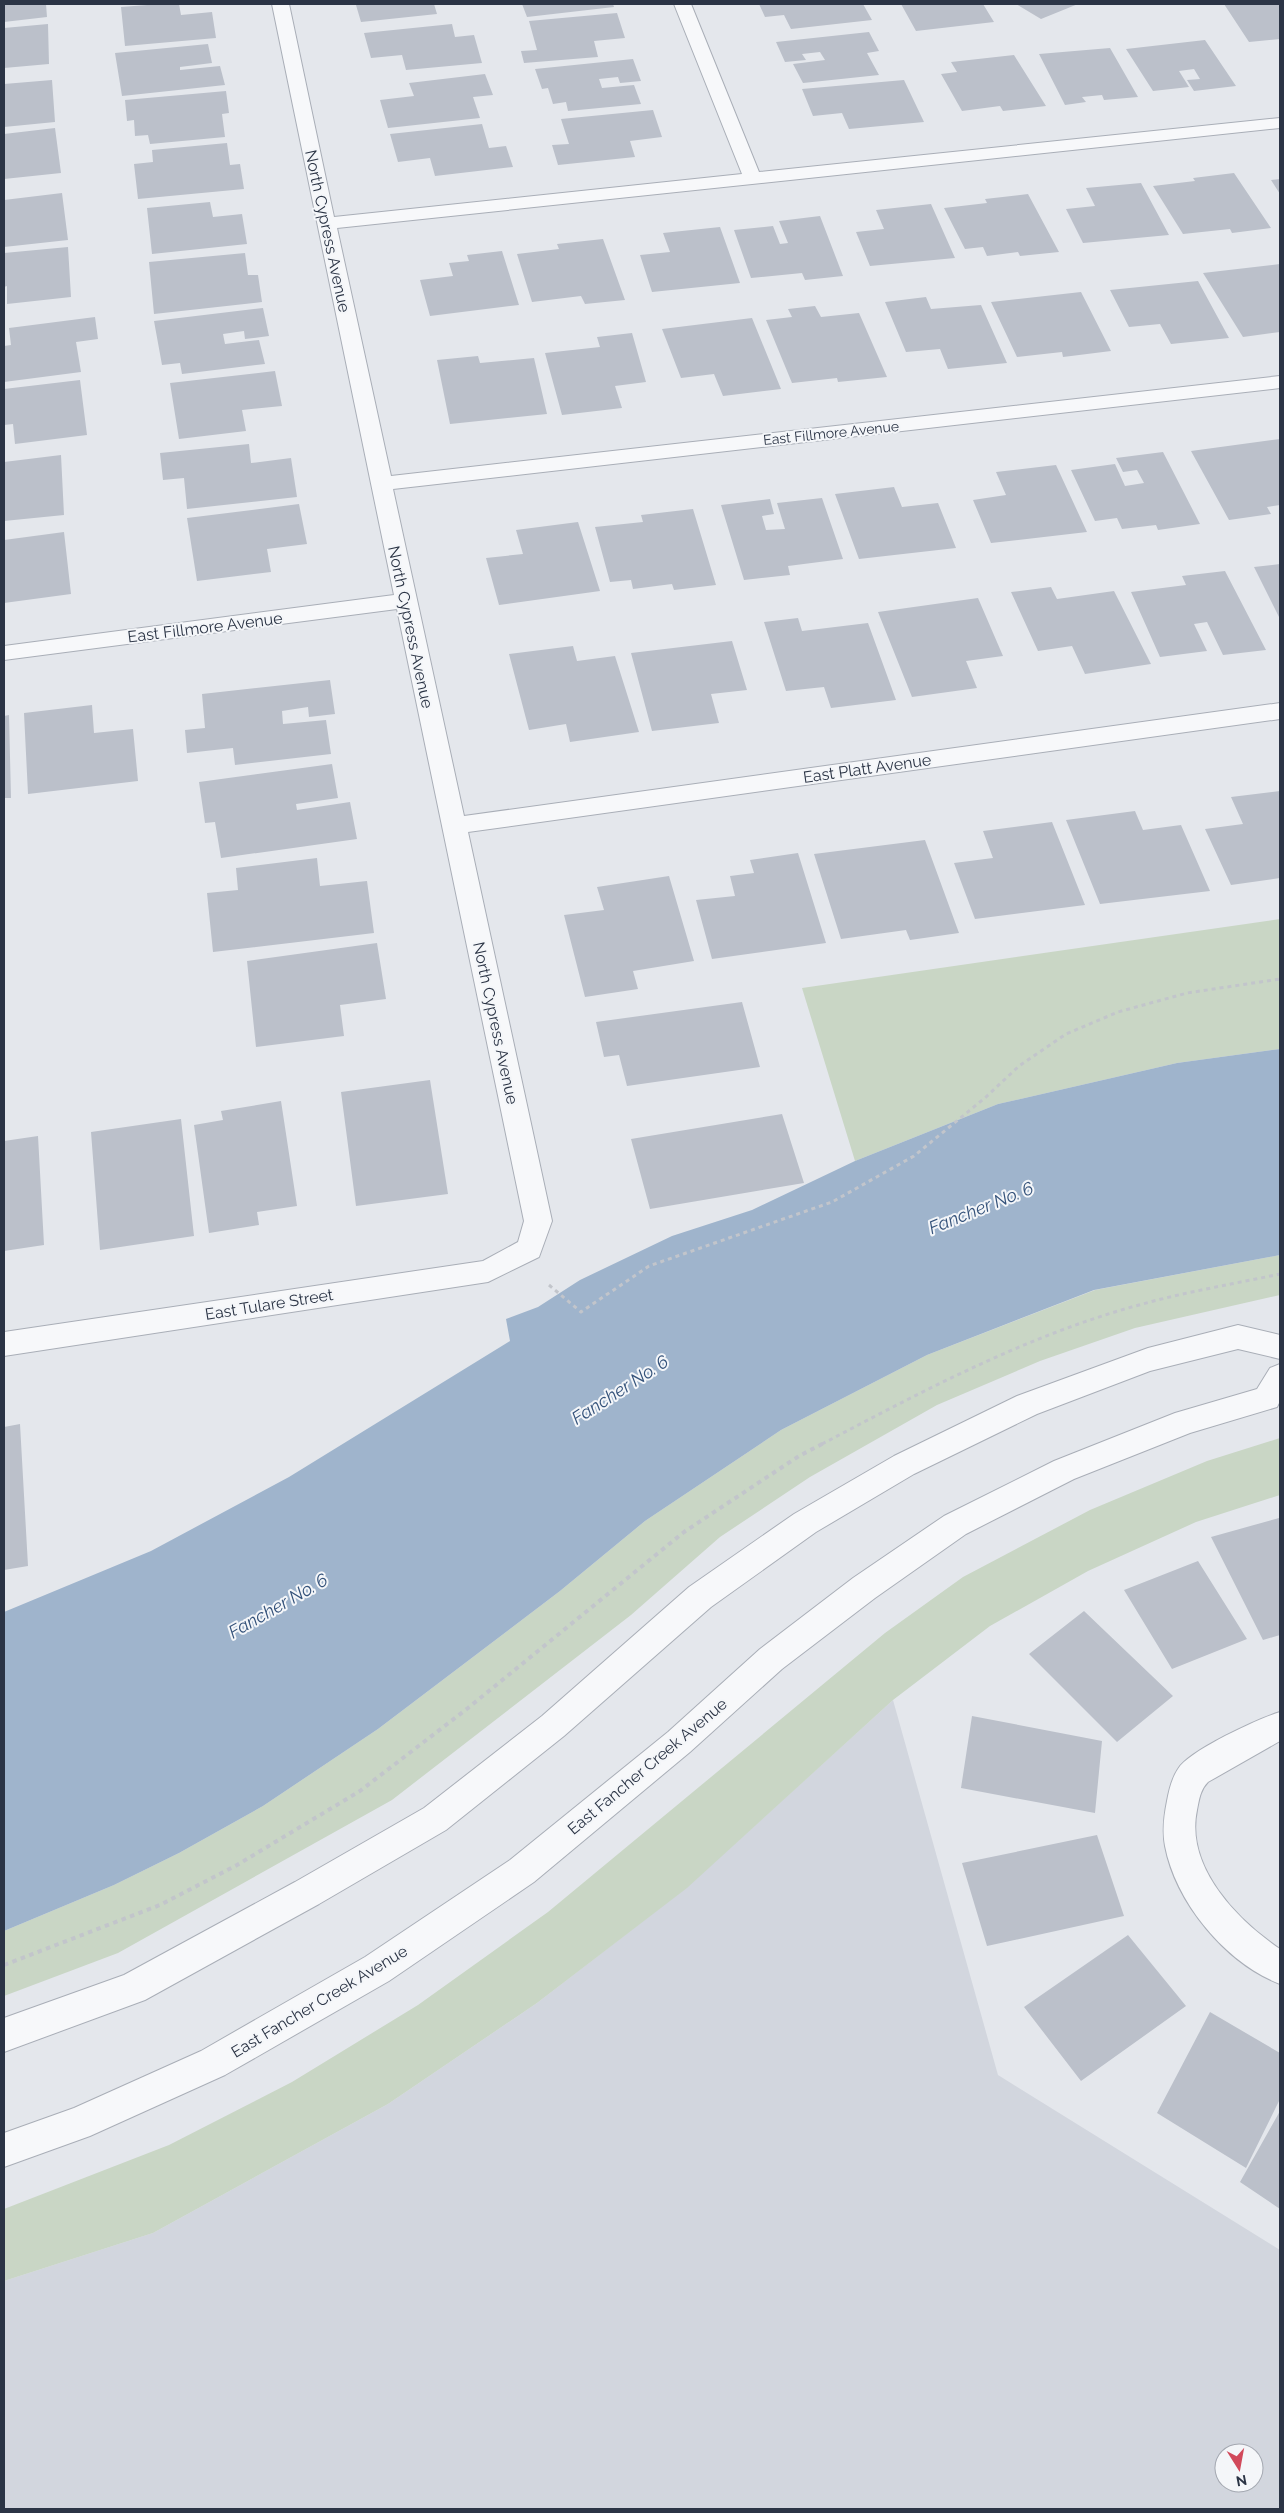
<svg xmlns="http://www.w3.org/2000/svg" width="1284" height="2513" font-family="Raleway,sans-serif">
<rect width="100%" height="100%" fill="#e4e7ec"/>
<path fill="#d2d6de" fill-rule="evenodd" d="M893,1700L998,2075L1280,2250V2509H4V2281L153,2233L388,2104L537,2003L686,1888ZM1224,2453H1254V2483H1224Z"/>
<path fill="#c9d6c5" d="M1280,919V1049L1177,1063L998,1104L855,1161L802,988Z
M1280,1255V1295L1135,1328L1040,1361L937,1405L810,1477L720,1537L631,1615L392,1800L118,1953L4,1996V1931L114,1885L179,1853L263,1806L378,1729L560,1591L645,1521L781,1430L927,1355L1095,1290Z
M1280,1438V1495L1196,1522L1088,1571L990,1626L893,1700L687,1888L537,2003L388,2104L153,2233L4,2281V2209L169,2145L292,2082L418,2005L548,1912L885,1633L963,1577L1090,1510L1207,1461Z"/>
<path fill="#9fb4cc" d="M1280,1049V1255L1094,1290L927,1355L781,1430L645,1521L560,1591L378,1729L263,1806L179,1853L114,1885L4,1931V1612L151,1551L289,1477L510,1341L506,1319L538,1307L580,1280L672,1236L752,1210L855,1161L998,1104L1177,1063Z"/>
<path fill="#bbc0ca" d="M4,4H46L47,17L4,22Z
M160,4H179L181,15L212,12L216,38L125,46L121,7Z
M368,4H434L437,14L361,22L356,5Z
M522,4H613L614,7L527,17Z
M759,4H863L872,20L791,29L784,15L765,17Z
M901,4H983L994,22L916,31Z
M1016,4H1078L1041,19Z
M1224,4H1280V39L1249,42Z
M617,13L625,38L594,41L598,57L524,63L521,51L537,50L529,21Z
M48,24L49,64L4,68V28Z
M452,24L455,37L474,35L482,63L406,70L402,55L371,58L364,33Z
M869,32L879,51L867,53L879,75L803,83L793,64L825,60L820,52L802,54L806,60L785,62L776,42Z
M1205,40L1236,86L1194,91L1187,80L1200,79L1194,69L1179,71L1189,87L1153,91L1126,49Z
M208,44L212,63L180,67V70L220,66L225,85L122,96L115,53Z
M1110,48L1138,97L1104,100L1102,95L1082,97L1086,102L1065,105L1039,54Z
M1014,55L1046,106L1003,111L1000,106L962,111L941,74L957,72L951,62Z
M633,59L641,81L620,83L618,77L599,79L602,88L634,85L641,104L568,111L566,102L553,104L548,88L542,89L535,69Z
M485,74L493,95L473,97L480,118L388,128L380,100L414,96L409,83Z
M52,80L55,122L4,127V84Z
M904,80L924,122L849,129L842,113L813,116L802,89Z
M226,91L229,113L222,114L225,137L150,144L148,135L135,136L134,120L127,121L125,100Z
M653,110L662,137L630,141L635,157L558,165L552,145L569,144L561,119Z
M482,124L489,148L506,146L513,167L435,176L430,158L398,162L390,134Z
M55,128L61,173L4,179V134Z
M227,143L230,165L240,164L244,189L138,199L134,164L153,162L152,150Z
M1234,173L1271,228L1232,233L1230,229L1183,234L1153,186L1195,181L1193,178Z
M1280,179V194L1271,180Z
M1141,183L1169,235L1083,243L1066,209L1095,206L1086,188Z
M62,193L68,240L4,247V200Z
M1028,194L1059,252L1020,256L1018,252L987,256L983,247L965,249L944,208L987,203L985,199Z
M210,202L213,217L242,214L247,244L152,254L147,208Z
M931,204L955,258L870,266L856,232L884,229L876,210Z
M820,216L843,276L805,280L802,273L751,278L734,230L773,226L780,244L788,243L779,221Z
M720,227L740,283L652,292L640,255L670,252L663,233Z
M603,239L625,300L585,304L581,296L532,302L517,254L559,249L557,244Z
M68,247L71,297L7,304V286L4,287V253Z
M502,251L519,305L430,316L420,280L453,276L449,263L469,261L467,255Z
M245,253L248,275H258L262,302L154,314L149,262Z
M1280,264V332L1243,337L1203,273Z
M1198,281L1229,338L1171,344L1160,324L1129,327L1110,290Z
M1081,292L1111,351L1063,357L1062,352L1017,357L991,302Z
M926,297L931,309L981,305L1007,363L948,369L940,349L906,352L885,302Z
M815,306L821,317L859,313L887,377L838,382L837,378L792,383L766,320L792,317L788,309Z
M263,308L269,336L245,339L244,331L223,334L225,344L259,340L265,364L182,374L180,363L162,365L154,321Z
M95,317L98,339L76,342L81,372L4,382V346L11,345L9,328Z
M752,318L781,389L723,396L714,374L681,378L662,329Z
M632,333L646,382L615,386L622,408L562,415L545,353L600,347L597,337Z
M478,356L480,363L534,358L547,414L450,424L437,360Z
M275,371L282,406L242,410L246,431L179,439L170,383Z
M80,380L87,435L15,444L13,424L4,425V389Z
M1280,439V505L1267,507L1271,514L1229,520L1191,451Z
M249,444L251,463L291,458L297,497L187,509L184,478L163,480L160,453Z
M1163,452L1200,524L1158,530L1156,525L1122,529L1117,518L1095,521L1071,470L1115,464L1125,486L1144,483L1137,470L1123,472L1116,458Z
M61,455L64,515L4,521V462Z
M1056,465L1087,532L991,543L973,500L1006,495L996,472Z
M894,487L902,507L938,503L956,548L859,559L835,494Z
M822,498L843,559L788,566L790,575L744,580L721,505L770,499L774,514L762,516L766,530L785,529L777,503Z
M299,504L307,544L267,549L271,572L197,581L187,518Z
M693,509L716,585L674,590L672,584L633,589L631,580L610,582L595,527L643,522L641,515Z
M578,522L600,591L499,605L486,558L523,554L516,530Z
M64,532L71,594L4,603V540Z
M1280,564V619L1254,567Z
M1225,571L1266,650L1223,655L1207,622L1194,624L1207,651L1160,657L1131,592L1186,585L1182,576Z
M1051,587L1057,599L1114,591L1151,664L1085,674L1072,646L1038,651L1011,592Z
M978,598L1003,656L966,661L977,688L912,697L878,612Z
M798,618L802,631L868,623L896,700L831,708L824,687L786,691L764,622Z
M732,641L747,690L711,694L719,723L652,731L631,653Z
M573,646L577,661L615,656L639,732L570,742L566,724L529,730L509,654Z
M330,680L335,714L309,717L308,707L282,711L283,724L326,720L331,754L235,765L233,748L187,753L185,730L205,728L202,694Z
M92,705L94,733L133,729L138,781L28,794L24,713Z
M9,715L11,798H4V716Z
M332,764L338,798L296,804L297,810L350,802L357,839L221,858L215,822L205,823L199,782Z
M1280,791V878L1231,885L1205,829L1243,824L1231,797Z
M1135,811L1143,830L1181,825L1210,891L1100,904L1066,820Z
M1052,822L1085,905L975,919L954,863L993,858L983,831Z
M925,840L959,933L910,940L906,930L841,939L814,854Z
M798,853L826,943L712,959L696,900L735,896L730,876L754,873L750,860Z
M317,858L320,886L367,881L374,933L213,952L207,893L238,890L236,868Z
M669,876L694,961L633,971L638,989L585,997L564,915L604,910L597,887Z
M377,943L386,999L340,1005L344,1036L256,1047L247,961Z
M742,1002L760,1067L627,1086L619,1055L604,1057L596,1022Z
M430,1080L448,1194L356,1206L341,1092Z
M281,1101L297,1206L257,1212L259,1225L209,1233L194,1125L223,1120L221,1111Z
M782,1114L804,1183L650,1209L631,1139Z
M181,1119L194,1236L100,1250L91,1132Z
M38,1136L44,1245L4,1251V1141Z
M20,1424L28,1566L4,1570V1427Z
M1279,1518L1280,1635L1263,1640L1211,1537Z
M1198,1561L1247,1639L1172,1669L1124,1590Z
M1084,1611L1173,1696L1117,1742L1029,1654Z
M972,1716L1102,1741L1095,1813L961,1788Z
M1097,1835L1124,1916L987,1946L962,1863Z
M1128,1935L1186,2006L1081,2081L1024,2007Z
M1210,2012L1280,2053V2099L1246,2168L1157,2113Z
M1280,2111V2209L1240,2182Z"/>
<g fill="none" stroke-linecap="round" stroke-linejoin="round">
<defs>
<path id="minor" d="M272,4H289L334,217L742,174L674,4H691L759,172L1280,118V128L337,228L391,476L1280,376V388L393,489L464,816L1280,703V719L468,832L552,1221L539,1257L488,1282L4,1356V1332L483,1261L518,1242L524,1221L397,609L4,660V646L394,595Z
M1238,1325L1280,1335V1359L1238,1349L1150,1371L1037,1414L914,1474L816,1532L711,1607L564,1736L446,1830L319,1904L145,2000L4,2052V2018L124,1975L295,1882L424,1808L542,1716L689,1587L794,1514L894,1456L1017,1396L1148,1348Z
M1280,1364V1401L1277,1407L1190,1433L1074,1479L966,1534L875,1598L782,1669L690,1752L534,1882L389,1981L225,2075L90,2136L4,2167V2133L74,2108L201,2051L365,1957L510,1860L668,1732L760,1649L853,1578L944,1516L1054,1461L1175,1413L1257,1389L1270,1368Z
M1280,1712V1741L1208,1782C1200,1790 1199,1800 1197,1810C1185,1867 1237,1920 1280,1949V1984C1226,1963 1176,1903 1165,1846C1162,1830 1164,1816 1167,1801C1169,1790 1172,1778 1178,1769C1190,1750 1258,1719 1280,1712Z"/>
</defs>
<use href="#minor" stroke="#a9aeb7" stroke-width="2"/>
<path stroke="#c2c5cb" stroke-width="3" stroke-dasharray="4 4" stroke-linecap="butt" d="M549,1285L581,1312L649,1266L832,1202L914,1156L986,1097L1019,1066L1066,1034L1118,1012L1187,993L1280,979
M822,1444C923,1391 1028,1335 1139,1305C1185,1292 1233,1284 1280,1274"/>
<path stroke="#c2c5cb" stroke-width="4" stroke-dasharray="4.5 4.5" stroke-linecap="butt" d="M4,1965L160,1905L237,1865L360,1791L468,1708L684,1532L799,1456L824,1443"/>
<use href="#minor" fill="#f7f8fa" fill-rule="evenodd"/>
</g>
<g text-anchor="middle" stroke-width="4" stroke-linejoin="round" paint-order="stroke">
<g font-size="14" fill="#2b3445" stroke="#f4f6f9">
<text transform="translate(831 433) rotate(-6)" y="5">East Fillmore Avenue</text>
</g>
<g font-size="16" fill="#2b3445" stroke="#f4f6f9">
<text transform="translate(328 231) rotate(78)" y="6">North Cypress Avenue</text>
<text transform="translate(205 627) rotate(-7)" y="6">East Fillmore Avenue</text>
<text transform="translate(411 627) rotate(78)" y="6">North Cypress Avenue</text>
<text transform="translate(867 768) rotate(-8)" y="6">East Platt Avenue</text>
<text transform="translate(496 1023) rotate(78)" y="6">North Cypress Avenue</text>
<text transform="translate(269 1304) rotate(-9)" y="6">East Tulare Street</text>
<text transform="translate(647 1766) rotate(-40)" y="6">East Fancher Creek Avenue</text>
<text transform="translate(319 2001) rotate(-31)" y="6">East Fancher Creek Avenue</text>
</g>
<g font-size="18" font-style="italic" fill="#34527a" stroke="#f4f6f9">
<text transform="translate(981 1208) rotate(-22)" y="6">Fancher No. 6</text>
<text transform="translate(620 1390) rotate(-33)" y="6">Fancher No. 6</text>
<text transform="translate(278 1606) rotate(-30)" y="6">Fancher No. 6</text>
</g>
</g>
<rect width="1284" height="2513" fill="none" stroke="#2b3445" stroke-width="10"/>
<g transform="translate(1239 2468) rotate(169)"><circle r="24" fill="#f4f6f9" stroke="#a4a8b1"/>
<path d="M0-4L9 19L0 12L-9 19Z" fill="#d1495b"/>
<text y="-8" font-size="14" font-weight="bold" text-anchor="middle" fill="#2b3445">N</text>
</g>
</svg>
